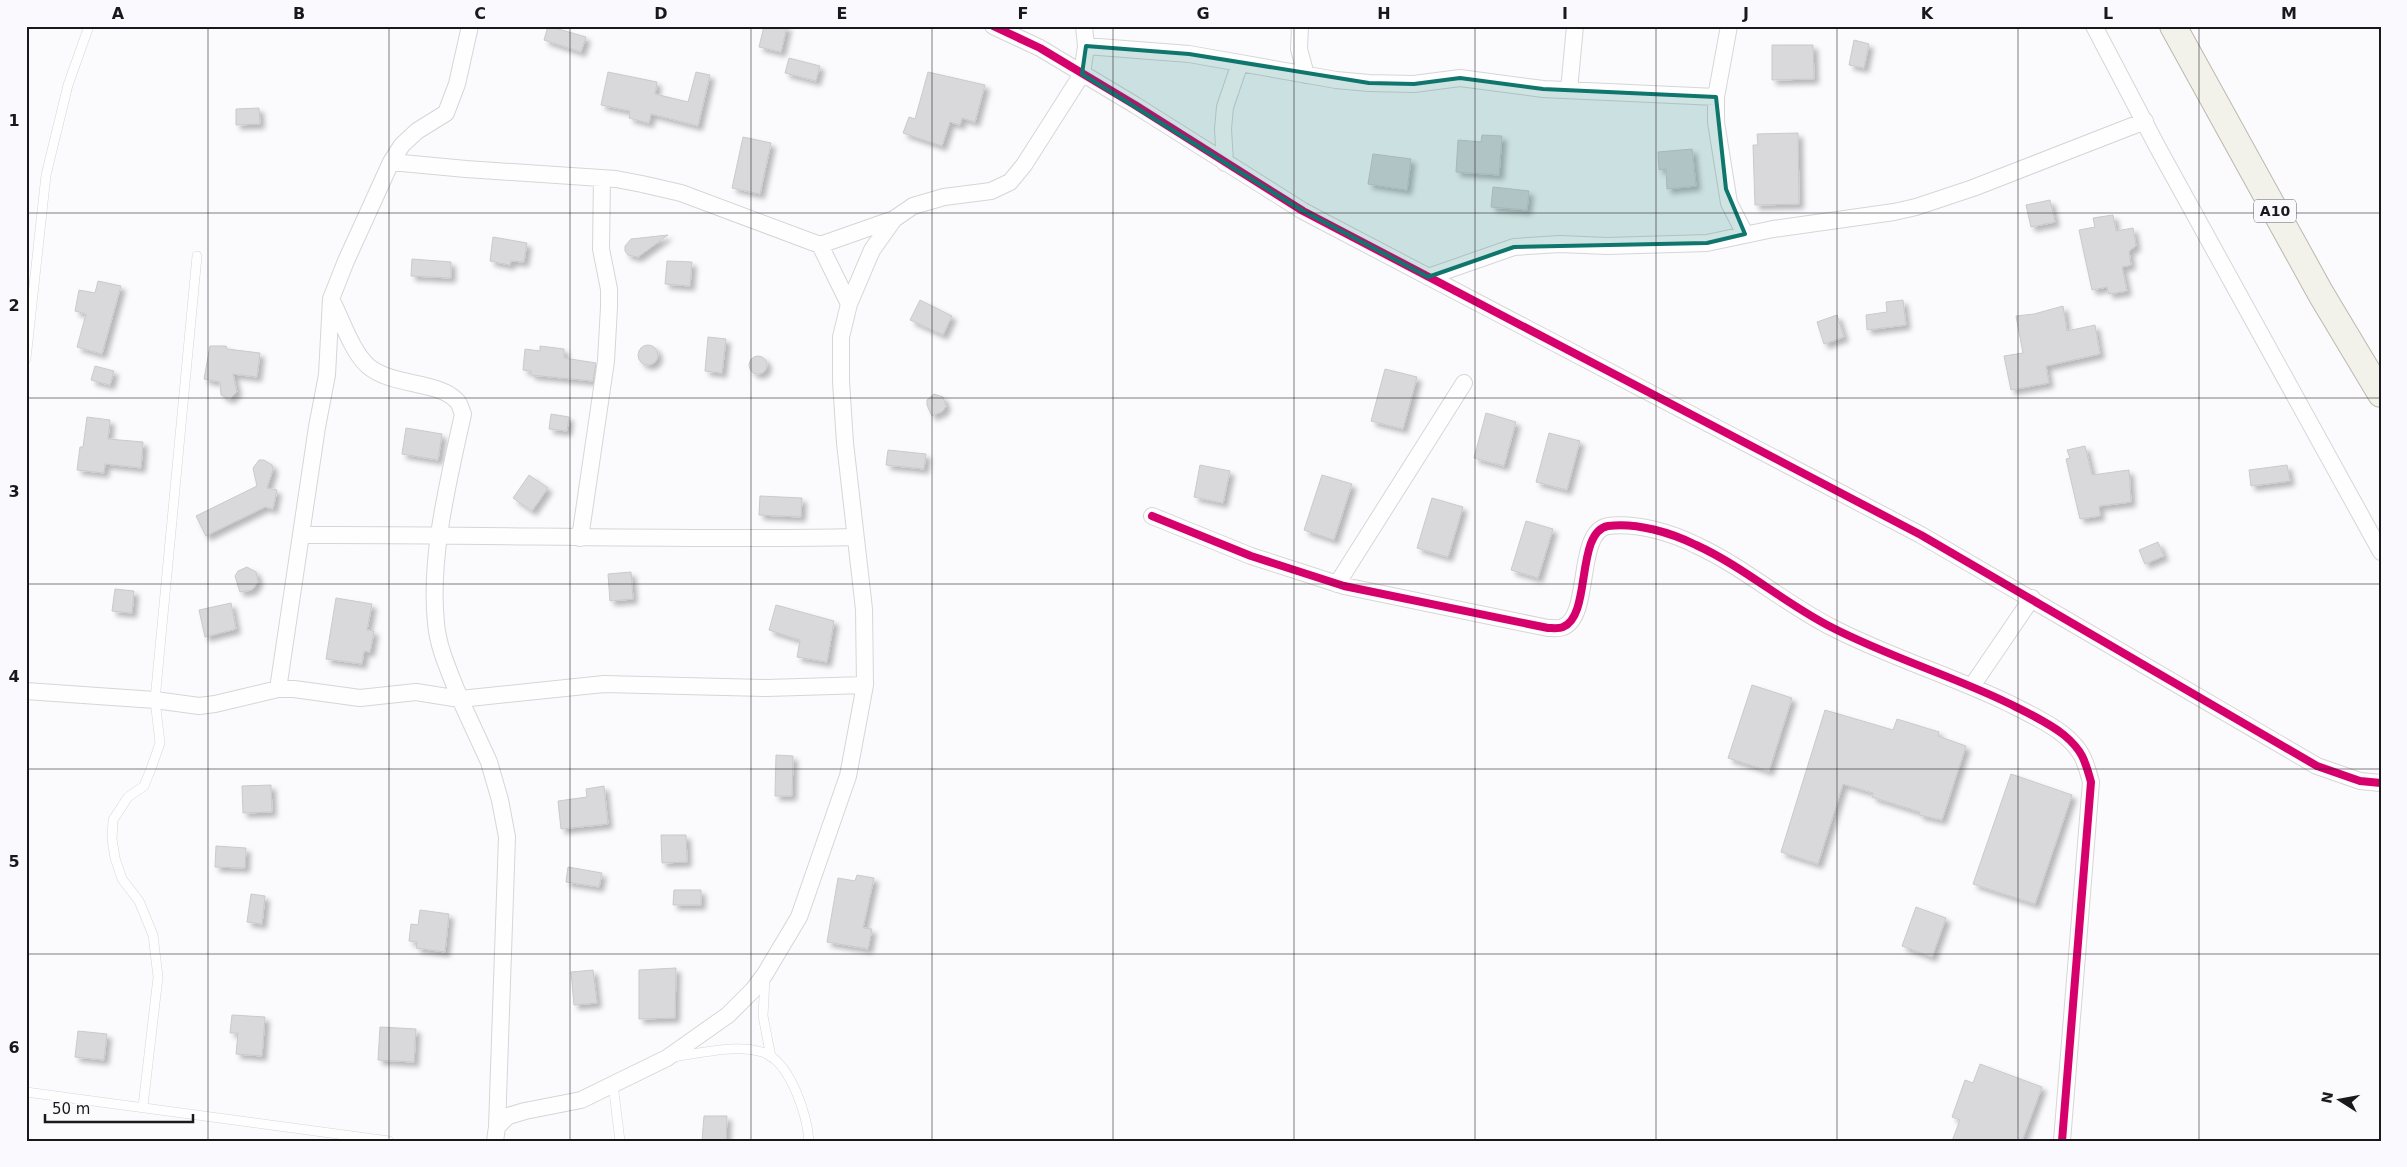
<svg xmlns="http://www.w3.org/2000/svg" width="2407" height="1167" font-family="'DejaVu Sans',sans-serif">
<defs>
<filter id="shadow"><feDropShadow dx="4.5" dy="4.5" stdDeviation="2.5" flood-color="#0004"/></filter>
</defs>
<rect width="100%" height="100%" fill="#fbfafd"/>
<path fill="#d9d8db" stroke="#cac9cc" filter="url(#shadow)" d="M548,26L586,37L581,52L544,40Z
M764,26H787L781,52L759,47Z
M1854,40L1869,44L1864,68L1849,65Z
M1772,45H1813L1814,79L1772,80Z
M789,58L820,66L816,81L785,73Z
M608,72L657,82L655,94L688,102L696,72L710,75L698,126L651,114L649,123L629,118L630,111L601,105Z
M928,72L985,85L975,122L962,118L960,125L950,122L942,146L903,133L909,117L915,119Z
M259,108L260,124L236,125V109Z
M1798,133L1799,204L1755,205L1753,145H1758L1757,134Z
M1482,135L1502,136L1499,175L1456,172L1458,140L1481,142Z
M743,137L771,143L760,194L732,188Z
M1692,149L1696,186L1667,189L1666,169L1659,170L1658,152Z
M1373,154L1411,159L1407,190L1368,184Z
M1493,187L1529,191L1527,210L1491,207Z
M2050,200L2055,222L2031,227L2026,205Z
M2113,215L2116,231L2133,228L2136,246L2129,251L2131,265L2122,267L2127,291L2109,294L2107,287L2092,290L2079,230L2095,227L2093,218Z
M668,235L638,257L628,255L625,251V246L631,239Z
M493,237L527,243L524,262L511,261L510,265L490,261Z
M412,259L451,262V278L411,276Z
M667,261L692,262L690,286L665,284Z
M98,281L121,286L102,354L77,347L86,314L75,311L79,290L95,293Z
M920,300L952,316L943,335L910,320Z
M1903,300L1906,325L1867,330L1866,315L1887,312L1886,302Z
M2063,306L2067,331L2095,325L2100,354L2046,366L2049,383L2011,390L2004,356L2023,353L2016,316L2034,314Z
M1837,315L1844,337L1824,344L1817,322Z
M708,337L726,339L722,373L705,371Z
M638 355a10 10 0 1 1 20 0a10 10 0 1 1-20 0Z
M210,346H226L227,349L260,353L257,377L233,374L237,392L230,399L221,395L220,382L204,379Z
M540,346L564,349V358L596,363L593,381L531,375V371L523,370L525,349L540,351Z
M749 365a9 9 0 1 1 18 0a9 9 0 1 1-18 0Z
M95,366L114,371L110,385L91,380Z
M1385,369L1417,377L1403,429L1371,421Z
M934,394L943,397L946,406L943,411L932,416L927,405V400Z
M1486,413L1516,422L1504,466L1474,458Z
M551,414L569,417L567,431L549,429Z
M87,417L110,420L108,439L143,442L141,468L105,464L104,473L77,470L80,447H83Z
M406,428L442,434L438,460L402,454Z
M1549,433L1580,441L1567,490L1536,482Z
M2085,446L2092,475L2129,470L2131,502L2099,506L2100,516L2080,519L2066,459L2070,458L2067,450Z
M888,450L926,454L924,469L886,465Z
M259,460H264L272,465L273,470L267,488L277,490L273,509L265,507L206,536L196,516L257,486L253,468Z
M1200,465L1230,471L1223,503L1194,497Z
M2287,465L2290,481L2251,486L2249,470Z
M529,475L548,488L532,511L513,498Z
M1322,475L1352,484L1334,540L1304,530Z
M760,496L802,498L801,517L759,515Z
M1432,498L1463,507L1448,557L1417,548Z
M1526,521L1553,529L1538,578L1511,570Z
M2158,542L2164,556L2145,564L2139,550Z
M247,567L256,572L258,582L252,590L240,592L235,576L238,571Z
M631,572L633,599L610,601L608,574Z
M115,589L134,591L132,613L112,611Z
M336,598L372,604L367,630L374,631L370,652L364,651L362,664L326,659Z
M231,603L236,629L205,637L199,610Z
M776,605L834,621L827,662L797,657L800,640L769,630Z
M1752,685L1792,698L1769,771L1728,758Z
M1825,710L1893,730L1897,719L1939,732L1938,736L1966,746L1942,820L1919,815L1920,812L1872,797L1873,793L1843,784L1818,864L1781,852Z
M776,755L793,756L792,796H775Z
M2011,774L2072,795L2035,904L1973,884Z
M271,785L272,812L243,813L242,786Z
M604,786L608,824L561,829L558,801L587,797L586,789Z
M661,835H686L687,862L662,863Z
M216,846L246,848L245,868L215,867Z
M568,867L602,873L599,887L566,882Z
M857,875L874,878L863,928L872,929L868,949L827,942L838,878L855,881Z
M674,890H701V905H673Z
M251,894L265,896L262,924L247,922Z
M1916,907L1946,918L1932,957L1902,946Z
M420,910L449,914L445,952L416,948L417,942L409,941L411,924L418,925Z
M676,968L675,1018L639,1019V970Z
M593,970L597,1003L574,1005L571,972Z
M232,1015L265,1017L262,1056L236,1054L238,1033H230Z
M380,1027L416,1029L414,1062L378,1060Z
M78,1031L107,1034L104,1060L75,1057Z
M1980,1064L2042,1087L2022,1141H1952L1960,1120L1952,1117L1965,1080L1973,1083Z
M704,1116H727L726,1141H702Z"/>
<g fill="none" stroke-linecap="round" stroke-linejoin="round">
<defs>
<path id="service" d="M26,359L46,175L68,85L89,26
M765,978L763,1016L771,1057
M673,1057C701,1053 734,1044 762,1052C790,1060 807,1115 809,1141
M613,1084L620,1141
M26,1092L389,1141
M143,1106L158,977L153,935L139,901L122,879L115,858L112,839L113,820L128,797L144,786L152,766L160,743L155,700L197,256"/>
<path id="minor" d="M993,26L1040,48L1135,105L1303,211L1921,535L2317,766L2360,781L2381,783
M1300,26L1299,49L1306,75
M1729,26L1716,97V122L1729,203L1745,234
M2094,26L2158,148L2381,552
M1086,46L1189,54L1336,80L1369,83L1414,84L1460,78L1543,89L1716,97
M1569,90L1575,26
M391,162L402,145L417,131L446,113L457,84L470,26
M1225,163L1223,129L1225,107L1240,63
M820,245L849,304
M1428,277L1514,247L1560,244L1607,246L1707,243L1773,229L1894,212L1916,207L1973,188L2145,121
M331,299C341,318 352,352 368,366C391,386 438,381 456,400C460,403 461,410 463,414C449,479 429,556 436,623C438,649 451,675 460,699L604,684L767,688L865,685
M1152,516L1251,556L1344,586L1548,628C1552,628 1559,629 1563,627C1592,616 1575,532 1608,526C1636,522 1672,533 1696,545C1744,567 1784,603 1831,627C1889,657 1950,675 2008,703C2026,712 2048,722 2064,735C2082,750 2085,760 2091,782L2062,1141
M301,535C486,534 671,541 855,537
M580,538L606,361L609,307V289L601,249L602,178
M1337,584L1464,383
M1972,686L2032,598
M278,689L317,427L327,375L331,299L346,261L391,162L466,169L616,179L642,184L681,193L820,245L894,219L913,206L944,197L991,191L1010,182L1024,165L1082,74L1086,46L1084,26
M26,691L155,700L199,706L215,704L278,689H294L360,698L416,692L460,699L489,762L500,800L507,837L497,1127
M495,1141L497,1127L508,1116L525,1111L581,1100L667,1058L728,1015L753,990L765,974L799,917L848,776L865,685L864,609L845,443L841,381V337L849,304L872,250L894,219"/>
<path id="primary" d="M2173,26L2321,294L2381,394"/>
</defs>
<use href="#service" stroke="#d6d5d8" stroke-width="10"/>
<use href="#minor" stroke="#d6d5d8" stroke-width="18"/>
<use href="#primary" stroke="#bbb9ae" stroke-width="28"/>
<use href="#service" stroke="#fefeff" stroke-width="9"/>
<use href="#minor" stroke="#fefeff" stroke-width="16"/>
<use href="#primary" stroke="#f2f1ea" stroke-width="26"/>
<defs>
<path id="cycleway" d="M993,26L1040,48L1135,105L1303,211L1921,535L2317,766L2360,781L2381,783
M1152,516L1251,556L1344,586L1548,628C1552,628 1559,629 1563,627C1592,616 1575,532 1608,526C1636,522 1672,533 1696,545C1744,567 1784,603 1831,627C1889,657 1950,675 2008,703C2026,712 2048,722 2064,735C2082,750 2085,760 2091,782L2062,1141"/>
</defs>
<use href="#cycleway" stroke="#faf9fe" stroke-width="11"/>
<use href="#cycleway" stroke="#d6006c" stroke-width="8"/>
</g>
<path fill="#0f766e" fill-opacity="0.2" stroke="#0f766e" stroke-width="4" stroke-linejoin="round" d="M1086,46L1189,54L1369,83L1414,84L1460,78L1543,89L1716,97L1726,189L1745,234L1707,243L1514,247L1428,277L1303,211L1082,74Z"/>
<path fill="none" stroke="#19181a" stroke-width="1" stroke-opacity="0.55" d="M208,26V1141M389,26V1141M570,26V1141M751,26V1141M932,26V1141M1113,26V1141M1294,26V1141M1475,26V1141M1656,26V1141M1837,26V1141M2018,26V1141M2199,26V1141M26,213H2381M26,398H2381M26,584H2381M26,769H2381M26,954H2381"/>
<g text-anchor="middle" stroke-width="5" stroke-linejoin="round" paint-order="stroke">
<rect fill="#faf9fe" stroke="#5c5c5e" stroke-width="1" x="2254" y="199.5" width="42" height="23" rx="4"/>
<g font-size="14" font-weight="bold" fill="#19181a">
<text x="2275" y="216">A10</text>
</g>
</g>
<rect width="2407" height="1167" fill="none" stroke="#faf9fe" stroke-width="55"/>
<g transform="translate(2340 1100) rotate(281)" stroke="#faf9fe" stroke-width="4" paint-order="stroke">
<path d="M0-4L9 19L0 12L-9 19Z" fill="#19181a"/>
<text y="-8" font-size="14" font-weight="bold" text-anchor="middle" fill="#19181a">N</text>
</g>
<path d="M45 1114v8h148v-8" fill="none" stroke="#19181a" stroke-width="2.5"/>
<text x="52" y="1114" font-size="15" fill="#19181a" stroke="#faf9fe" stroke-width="4" paint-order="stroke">50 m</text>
<rect x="28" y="28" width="2352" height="1112" fill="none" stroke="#19181a" stroke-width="2"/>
<g font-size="16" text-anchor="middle" font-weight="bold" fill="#19181a">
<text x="118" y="19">A</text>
<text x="299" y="19">B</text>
<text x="480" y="19">C</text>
<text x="661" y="19">D</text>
<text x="842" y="19">E</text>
<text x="1023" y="19">F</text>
<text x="1203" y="19">G</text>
<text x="1384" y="19">H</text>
<text x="1565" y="19">I</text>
<text x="1746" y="19">J</text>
<text x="1927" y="19">K</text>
<text x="2108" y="19">L</text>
<text x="2289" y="19">M</text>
<text x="14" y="126">1</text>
<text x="14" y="311">2</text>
<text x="14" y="497">3</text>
<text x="14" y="682">4</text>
<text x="14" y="867">5</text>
<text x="14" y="1053">6</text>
</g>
</svg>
